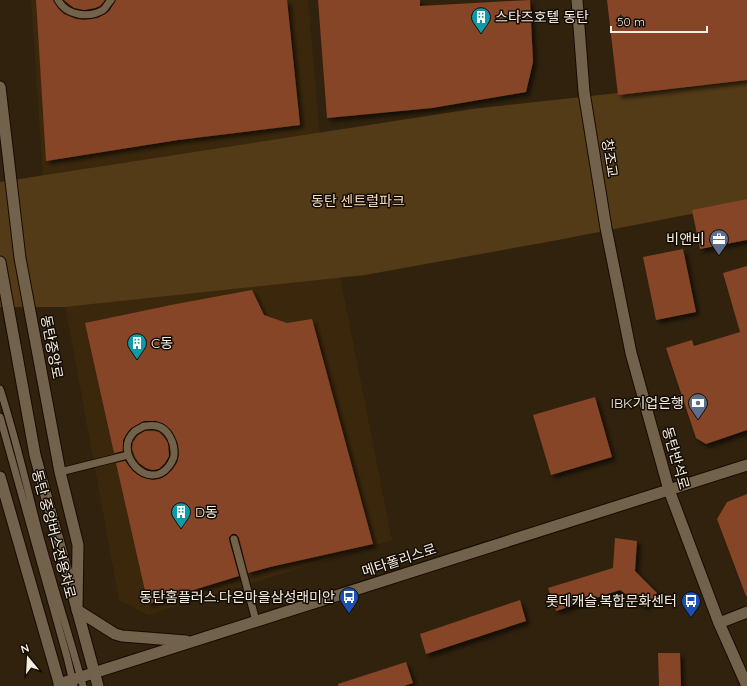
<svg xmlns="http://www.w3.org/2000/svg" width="747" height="686" font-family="Quicksand,'Noto Sans KR',sans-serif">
<defs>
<filter id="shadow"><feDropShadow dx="3.5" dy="3.5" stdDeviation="2" flood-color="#0009"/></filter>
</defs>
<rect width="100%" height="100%" fill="#30220d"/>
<path fill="#3b280c" d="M31,0H308L326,205L392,540L148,615L119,600L44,190Z"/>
<path fill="#543b17" d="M747,79V203L558,240L365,275L64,307H0V182L472,109Z"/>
<path fill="#854525" filter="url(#shadow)" d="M36,0H53L58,8L64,14L76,19L84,20L98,18L105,14L110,10L116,0H287L300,125L178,140L46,161Z
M64,0H105L100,6L95,8L84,10L74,8Z
M318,0H420V6L530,0L533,62L526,92L432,108L327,118Z
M607,0H747V80L618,95Z
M747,199V240L700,249L692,210Z
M683,249L696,312L656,320L643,257Z
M747,266V430L706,444L696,438L666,348L692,340L694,346L740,332L723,273Z
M252,290L264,315L287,323L312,319L373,544L270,567L248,573L239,538L236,534H232L229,537V540L239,576L148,604L116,463L125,461L133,471L142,477L153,480L162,478L172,470L177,463L179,455L178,445L172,431L164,424L156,421H144L130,429L123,440V451L114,453L85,323L176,304Z
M595,397L612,457L551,475L533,415Z
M145,431H154L159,432L164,437L168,443L169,456L165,463L159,469L152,470L146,468L139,463L135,457L132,449L133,442L138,435Z
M747,494V596H746L717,519L727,502Z
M615,538L637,541L635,571L657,593L645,607L620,590L556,611L548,588L613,568Z
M520,600L526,621L426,654L420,634Z
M658,653H680L681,686H659Z
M406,662L413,683L404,686H338V684Z"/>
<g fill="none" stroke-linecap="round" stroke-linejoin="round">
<defs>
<path id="service" d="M58,0C66,15 88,19 103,10C106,8 108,3 111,0
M0,389C15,435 26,483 38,530C52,582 69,634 83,686
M0,417L67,657L74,686
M144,426C148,426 153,425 157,426C169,429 175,444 174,455C174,459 171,463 169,466C149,493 112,453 134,432C136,430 141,428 144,426Z
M60,472L128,455
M234,539L256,621"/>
<path id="minor" d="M0,87L20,258L60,472L78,545L77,610L115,634L122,636L186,641
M719,623L747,612
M59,684L747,465"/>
<path id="tertiary" d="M577,0L584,92L606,228L631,353L669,490L719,623L747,686
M0,262L35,455L98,686
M0,477L60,686"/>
</defs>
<use href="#service" stroke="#180b00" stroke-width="9"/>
<use href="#minor" stroke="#180b00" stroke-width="13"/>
<use href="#tertiary" stroke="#180b00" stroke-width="13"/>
<use href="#service" stroke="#72614b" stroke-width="7"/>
<use href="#minor" stroke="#72614b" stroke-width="11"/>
<use href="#tertiary" stroke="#72614b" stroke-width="11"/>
</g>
<defs>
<symbol id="building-pin" viewBox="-11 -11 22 30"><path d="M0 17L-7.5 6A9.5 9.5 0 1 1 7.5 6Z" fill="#0f9aa8" stroke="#130d05"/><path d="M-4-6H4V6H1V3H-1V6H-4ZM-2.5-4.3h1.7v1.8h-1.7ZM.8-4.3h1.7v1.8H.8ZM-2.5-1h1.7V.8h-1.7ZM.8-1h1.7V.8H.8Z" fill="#fff"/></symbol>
<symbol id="office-pin" viewBox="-11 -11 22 30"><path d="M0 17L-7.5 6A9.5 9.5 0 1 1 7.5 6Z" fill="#5c6f8a" stroke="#130d05"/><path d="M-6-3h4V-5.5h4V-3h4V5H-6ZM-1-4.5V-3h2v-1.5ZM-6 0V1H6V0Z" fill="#fff"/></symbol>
<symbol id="bank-pin" viewBox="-11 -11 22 30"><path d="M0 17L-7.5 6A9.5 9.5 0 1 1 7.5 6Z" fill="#5c6f8a" stroke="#130d05"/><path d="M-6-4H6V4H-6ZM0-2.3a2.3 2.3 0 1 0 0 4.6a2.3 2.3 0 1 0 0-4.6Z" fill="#fff"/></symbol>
<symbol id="bus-pin" viewBox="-11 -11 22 30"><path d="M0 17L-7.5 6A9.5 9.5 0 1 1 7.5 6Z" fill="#1a4fb4" stroke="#130d05"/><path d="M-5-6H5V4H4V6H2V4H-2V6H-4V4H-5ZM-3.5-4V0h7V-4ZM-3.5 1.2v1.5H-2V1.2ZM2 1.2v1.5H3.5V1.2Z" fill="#fff"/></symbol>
</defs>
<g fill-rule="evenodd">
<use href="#building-pin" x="470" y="6" width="22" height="30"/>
<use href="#office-pin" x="708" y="228" width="22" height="30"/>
<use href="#building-pin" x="126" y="332" width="22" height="30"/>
<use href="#bank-pin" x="687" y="392" width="22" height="30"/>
<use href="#building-pin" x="170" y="501" width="22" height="30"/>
<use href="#bus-pin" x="338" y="586" width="22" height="30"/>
<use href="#bus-pin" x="680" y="590" width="22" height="30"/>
</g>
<g text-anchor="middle" stroke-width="3" stroke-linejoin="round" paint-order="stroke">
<g font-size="14" fill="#f7ede1" stroke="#130d05" text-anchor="end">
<text x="495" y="22" text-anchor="start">스타즈호텔 동탄</text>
<text x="705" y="244">비앤비</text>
<text x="151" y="348" text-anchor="start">C동</text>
<text x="684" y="408">IBK기업은행</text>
<text x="195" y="517" text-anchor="start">D동</text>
<text x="335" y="602">동탄홈플러스.다은마을삼성래미안</text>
<text x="677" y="606">롯데캐슬.복합문화센터</text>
</g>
<g font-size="14" fill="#f7ede1" stroke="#130d05">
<text transform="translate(610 158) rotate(81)" y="5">창조교</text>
<text transform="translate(52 347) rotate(79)" y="5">동탄중앙로</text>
<text transform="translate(676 458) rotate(74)" y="5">동탄반석로</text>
<text transform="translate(54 534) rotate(75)" y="5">동탄 중앙버스전용차로</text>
<text transform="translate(399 560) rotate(-18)" y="5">메타폴리스로</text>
</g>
<g font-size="14" fill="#f5dcbb" stroke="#130d05">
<text x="358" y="206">동탄 센트럴파크</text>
</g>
</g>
<g transform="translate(28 658) rotate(342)" stroke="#130d05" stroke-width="3" paint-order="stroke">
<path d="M0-3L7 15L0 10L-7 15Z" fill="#f7ede1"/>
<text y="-6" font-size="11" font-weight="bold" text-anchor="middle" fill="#f7ede1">N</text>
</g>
<path d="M611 26v6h96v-6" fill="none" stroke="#f7ede1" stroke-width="2"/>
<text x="617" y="26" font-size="12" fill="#f7ede1" stroke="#130d05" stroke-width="3" paint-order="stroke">50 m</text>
</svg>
